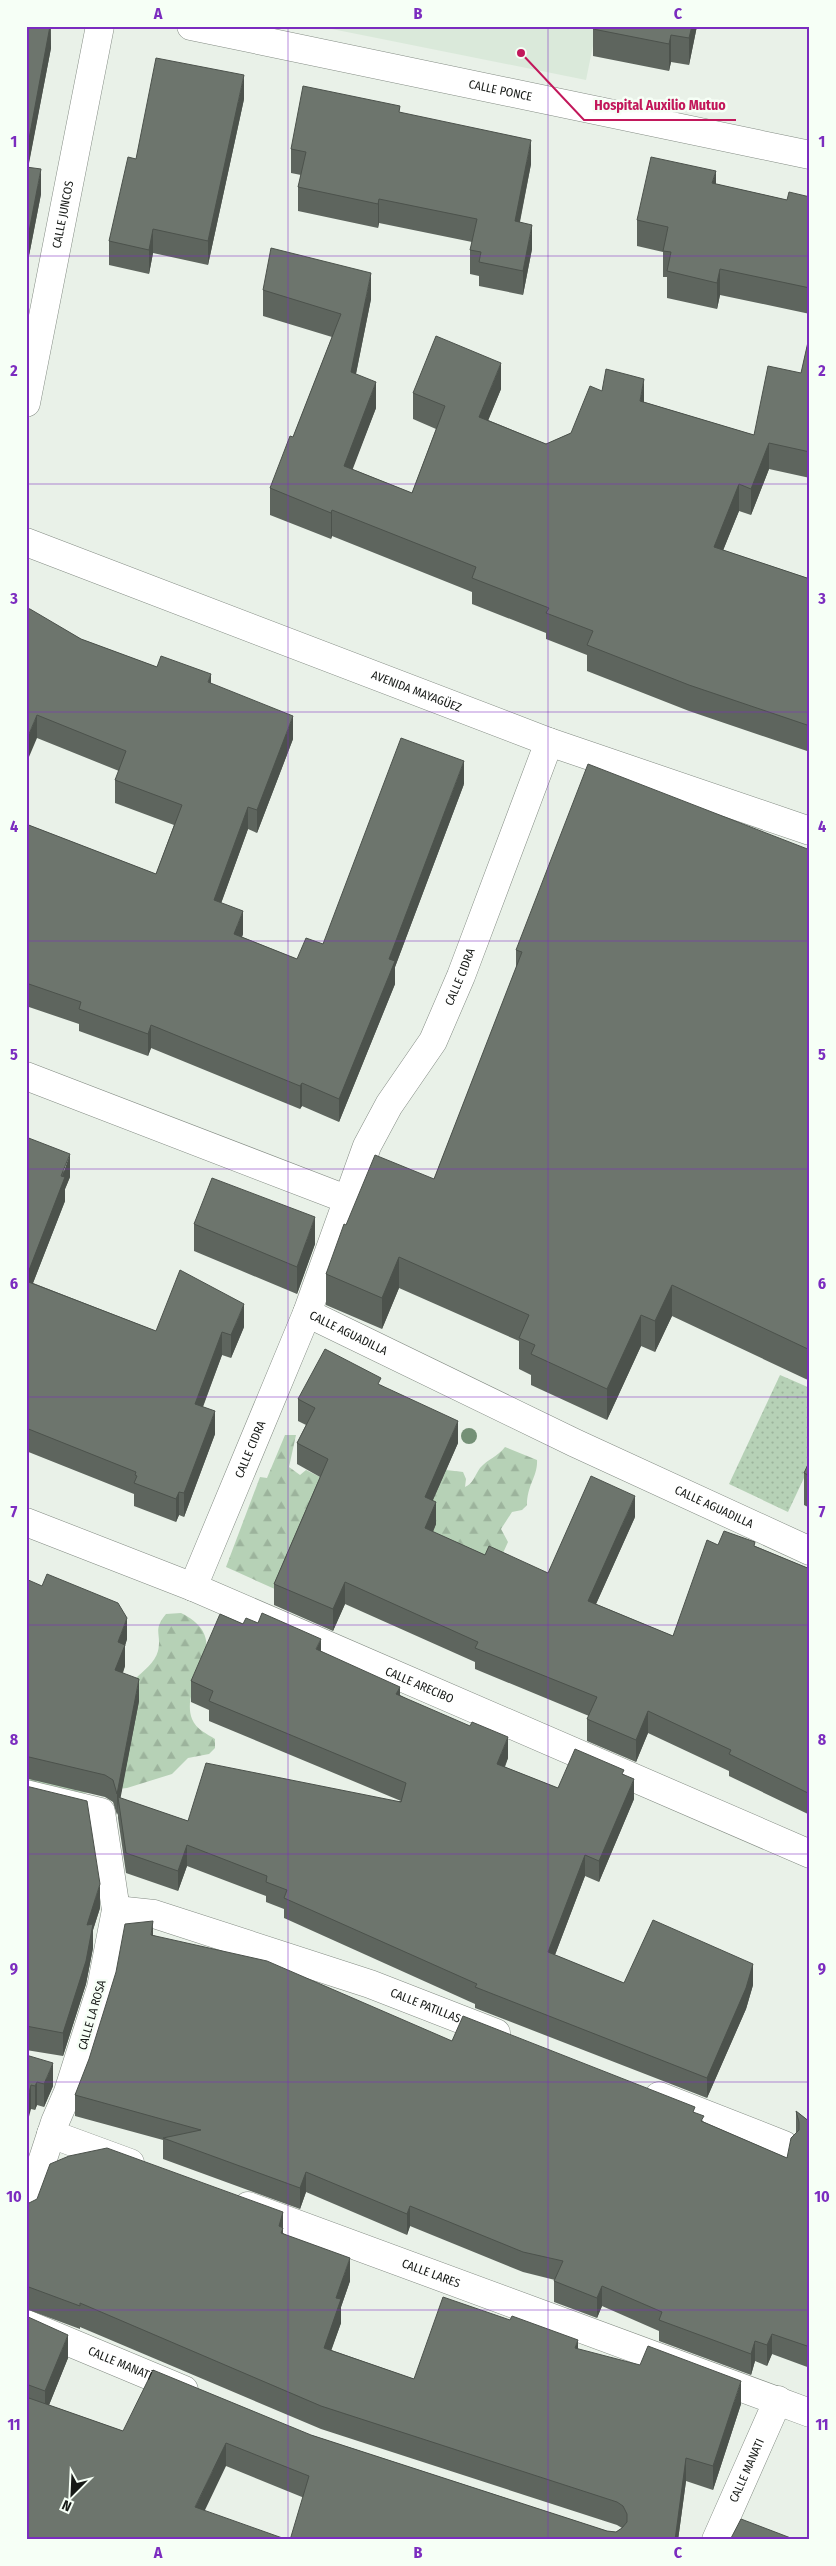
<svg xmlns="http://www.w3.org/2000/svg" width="836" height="2566" font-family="'Fira Sans Condensed',sans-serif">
<defs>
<pattern id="grass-dots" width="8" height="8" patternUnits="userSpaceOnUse" patternTransform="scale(1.25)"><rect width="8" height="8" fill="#b6d1b6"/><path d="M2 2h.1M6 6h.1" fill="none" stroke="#9cb39c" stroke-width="1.8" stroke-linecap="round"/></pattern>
<pattern id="forest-firs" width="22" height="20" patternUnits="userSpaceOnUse" patternTransform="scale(1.25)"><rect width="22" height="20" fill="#b6d1b6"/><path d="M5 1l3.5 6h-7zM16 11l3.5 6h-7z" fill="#9cb39c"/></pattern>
</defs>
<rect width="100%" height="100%" fill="#e9f1e8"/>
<path fill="#dae9da" d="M317,26H597L586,80Z"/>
<path fill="url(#grass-dots)" d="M780,1375L810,1388V1465L788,1512L729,1484Z"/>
<path fill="url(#forest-firs)" d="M285,1435H296L289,1467L300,1475L306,1470L340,1487L277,1590L226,1567L260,1477L267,1478Z
M505,1447L537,1460C538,1476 527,1485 527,1505L522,1510L512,1512L501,1529L508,1542L503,1553L507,1556L422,1554L425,1518L446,1470L463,1472L466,1479L465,1487C473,1484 475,1475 480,1468C488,1459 497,1457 505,1447Z
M181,1613C239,1642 178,1683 192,1719C196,1729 207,1734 215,1739V1748L209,1754L188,1758L172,1774L127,1788L74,1794L26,1786V1714L135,1679C143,1671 155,1663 158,1651C162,1633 152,1631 166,1614Z"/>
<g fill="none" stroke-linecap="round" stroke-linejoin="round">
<defs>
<g id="minor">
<path id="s1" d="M191,26L810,155"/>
<path id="s2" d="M26,403L100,26"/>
<path id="s3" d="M26,542L549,742L810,831"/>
<path d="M26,1076L346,1199"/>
<path id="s4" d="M307,1313L575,1443L810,1551"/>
<path id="s5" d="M26,1522L193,1587L810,1854"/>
<path id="s6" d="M193,1587L307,1313L367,1146L389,1105L433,1041L461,976L549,742"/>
<path d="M26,1794L101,1812L116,1910L101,1988L68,2092L55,2122L26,2211"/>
<path id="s7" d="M116,1910L154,1914L370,1984L496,2033"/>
<path d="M659,2096L784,2145"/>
<path d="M51,2134L130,2163"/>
<path id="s8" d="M248,2206L810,2413"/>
<path id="s9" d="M26,2324L184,2390"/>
<path id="s10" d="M716,2540L778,2400"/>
</g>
</defs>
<use href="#minor" stroke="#838b83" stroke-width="29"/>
<use href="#minor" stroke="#fff" stroke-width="28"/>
</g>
<circle fill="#749076" cx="469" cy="1436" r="8"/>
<path fill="#5e655e" d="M26,26H51V48L28,167L41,194L27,266H26Z
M697,26L689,65L671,62L669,71L593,56V29Z
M244,99L208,265L153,253L149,274L109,265V241L136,159Z
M400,112L531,164L520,222L532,249L523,295L479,286V276L470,274V250L472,242L379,223L378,228L298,211V187L301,175L291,173V149Z
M716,184L787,200L810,197V314L720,295L717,309L667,298V277H663V252L637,246V220Z
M263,290L371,299L356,374L376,408L352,469L412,493L436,429L413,419V393L501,389L488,420L546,444L571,433L602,391L644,402L754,435L801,373L810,333V478L769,469L751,515L739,511L723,550L810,579V752L689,711L587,671V655L546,639V633L472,604V592L332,536L331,539L270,515V488L293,437L332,337L263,316Z
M26,608L81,639L157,667L211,684L293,739L257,833L248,829L221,903L243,934L242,937L297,959L323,944L464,784L395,967V984L339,1122L302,1106L300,1109L151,1048L148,1056L79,1031V1024L26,1006V824L156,874L174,825L115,803V780L119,771L37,738Z
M810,850V1381L672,1316L655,1352L641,1346L607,1420L531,1385V1375L519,1369V1341L399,1288L382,1329L326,1305V1274L346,1225L434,1179L516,969V950Z
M26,1137L70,1177L65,1189V1201L33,1283L156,1331L244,1327L231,1358L222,1355L203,1407L215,1434L184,1517L179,1515L176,1522L134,1506V1494L26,1451Z
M194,1224L315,1244L297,1294L194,1251Z
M381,1385L458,1443L433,1500L436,1524L433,1532L485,1555L548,1573L635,1517L596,1604L673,1636L718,1545L755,1546L810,1569V1815L729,1776V1771L648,1733L636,1762L587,1741V1719L589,1716L475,1669V1662L345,1604L333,1631L274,1605V1584L320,1477L297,1464V1443L306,1425L298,1421V1399Z
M810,1460V1508L804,1505V1473Z
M26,1579L127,1639L125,1645V1666L123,1673L139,1701L120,1798L188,1821L401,1801L209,1721V1710L191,1702V1681L243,1624L321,1651L400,1695L508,1758L505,1767L558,1788L624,1774L634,1799L599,1882L585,1876L555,1955L624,1983L753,1985L746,2009L707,2098L475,2008V2004L284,1918V1909L266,1902V1896L187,1866L178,1891L126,1873L118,1818V1813L117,1815L113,1802L105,1797L29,1779H26Z
M26,1786L100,1908L93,1930V1948L86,1984L63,2056L26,2050Z
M153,1935L452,2041L695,2113L704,2122L787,2158L796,2133V2111L810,2122V2368L772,2354L767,2366L755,2361L751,2375L659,2341V2331L602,2306L597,2318L554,2302V2281L555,2280L523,2272L410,2226L407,2235L306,2192L300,2209L163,2159V2140L75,2116V2095Z
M26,2055L53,2086L44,2107L37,2105L35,2110L31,2109Z
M26,2203L283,2212V2233L350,2281L341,2307V2323L331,2350L414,2379L578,2349L741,2404L713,2490L686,2481L678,2540L302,2497L226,2466L26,2540V2316L68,2358L49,2405L123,2431L311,2435L607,2531L616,2532L622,2528L617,2525L321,2429L80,2327V2329L26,2309Z"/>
<path fill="#4c524c" d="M50,26L51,48L26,179V155Z
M692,26H697L689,65V38Z
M671,35V62L669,71V44Z
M244,75V99L208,265V241Z
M531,140V164L515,245V221Z
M41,169V194L27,266V242Z
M716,171V198L712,183Z
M379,199V223L378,228V204Z
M532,225V249L523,295V271Z
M153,229V253L149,274V250Z
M720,269V295L717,309V283Z
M371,273V299L351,398V372Z
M501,363V389L479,443V417Z
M644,379V405L640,401Z
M376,382V408L344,492V466Z
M769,443V469L751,515V489Z
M739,484V511L714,573V547Z
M332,510V536L331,539V513Z
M211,674V697L208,682Z
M37,715V738L26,764V741Z
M293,716V739L257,833V810Z
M464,761V784L395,967V984L339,1122V1099L389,959Z
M248,807V829L214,923V900Z
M243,911V934L234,957V934Z
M151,1025V1048L148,1056V1034Z
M302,1083V1106L300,1109V1086Z
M70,1154V1177L65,1189V1201L26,1301V1278Z
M315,1217V1244L297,1294V1267Z
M399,1257V1288L382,1329V1298Z
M672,1285V1316L655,1352V1321Z
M244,1304V1327L231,1358V1335Z
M641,1315V1346L607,1420V1389Z
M222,1332V1355L195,1427V1404Z
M215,1411V1434L184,1517V1493Z
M458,1421V1443L425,1518V1497Z
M179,1492V1515L176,1522V1499Z
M635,1496V1517L588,1622V1601Z
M436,1502V1524L425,1550V1528Z
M345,1582V1604L333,1631V1609Z
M127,1618V1639L125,1646V1645V1666L115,1692V1670L118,1642Z
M321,1639V1659L316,1649Z
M139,1679V1701L119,1806L118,1797L117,1815V1794Z
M400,1687V1708L396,1694Z
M648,1711V1733L636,1762V1740Z
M508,1737V1758L497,1784V1764Z
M634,1779V1799L599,1882V1861Z
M187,1845V1866L178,1891V1871Z
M585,1855V1876L548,1973V1952Z
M100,1884V1908L93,1930V1948L86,1984L63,2056V2033L87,1925Z
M153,1921V1941L151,1935Z
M753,1964V1985L746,2009L707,2098V2078Z
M53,2063V2086L44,2107V2084Z
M37,2082V2105L35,2110V2086Z
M31,2085V2109L26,2128V2105Z
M306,2172V2192L300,2209V2188Z
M410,2206V2226L407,2235V2214Z
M283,2212V2251L279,2226Z
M350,2258V2281L341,2307V2323L324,2371V2348L336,2298Z
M602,2286V2306L597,2318V2298Z
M772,2334V2354L767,2366V2345Z
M68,2335V2358L45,2415V2391Z
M578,2340V2363L575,2348Z
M755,2341V2361L751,2375V2354Z
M741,2381V2404L713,2490V2466Z
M226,2443V2466L195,2531V2507Z
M686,2458V2481L678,2540H675Z"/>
<path fill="#6d756d" stroke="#4c524c" d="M26,26H50L26,155Z
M594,26H692L689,38L671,35L669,44L593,29Z
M156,58L244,75L208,241L153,229L149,250L109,241L128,157L136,159Z
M303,86L400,106L399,112L531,140L515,221L532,225L523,271L479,262L481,252L470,250L477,219L379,199L378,204L298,187L306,152L291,149Z
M651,157L716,171L712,183L787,200L789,192L810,197V288L720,269L717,283L667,271L671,252L663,251L668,227L637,220Z
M26,167L41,169L27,242L26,241Z
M271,248L371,273L351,372L376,382L344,466L412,493L445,406L413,393L436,336L501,363L479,417L546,444L571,433L590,386L602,391L606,369L644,379L640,401L754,435L768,366L801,373L810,333V452L769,443L751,489L739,484L714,547L810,579V726L689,685L587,645L593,631L546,613L549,608L472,578L476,567L332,510L331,513L270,488L290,436L293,437L341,314L263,290Z
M26,608L30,609L81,639L157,667L161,656L211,674L208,682L293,716L257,810L248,807L214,900L243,911L234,934L297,959L306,938L323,944L401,738L464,761L389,959L395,961L339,1099L302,1083L300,1086L151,1025L148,1034L79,1009L81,1002L26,983V824L156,874L182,805L115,780L126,751L37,715L26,741Z
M588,764L810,850V1350L672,1285L655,1321L641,1315L607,1389L531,1354L535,1345L519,1338L529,1315L399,1257L382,1298L326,1274L344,1224L346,1225L375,1155L434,1179L522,952L516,950Z
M26,1137L70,1154L61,1176L65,1177L26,1278Z
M212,1178L315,1217L297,1267L194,1224Z
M180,1270L244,1304L231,1335L222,1332L195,1404L215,1411L184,1493L179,1492L176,1499L134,1483L137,1476L135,1475L136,1472L26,1428V1281L156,1331Z
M325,1349L381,1378L378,1384L458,1421L425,1497L436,1502L425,1528L485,1555L489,1546L548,1573L591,1476L635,1496L588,1601L673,1636L707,1540L718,1545L724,1531L755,1542L754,1546L810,1569V1794L729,1754L731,1750L648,1711L636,1740L587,1719L597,1697L475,1648L478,1642L345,1582L333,1609L274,1584L328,1459L297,1443L315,1408L298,1399Z
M810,1460V1476L804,1473Z
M47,1574L118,1603L127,1618L118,1642L125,1645L115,1670L139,1679L117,1794L113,1780L105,1775L29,1757L26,1758V1579L42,1586Z
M262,1613L321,1639L316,1649L400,1687L396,1694L470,1726L472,1722L508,1737L497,1764L558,1788L575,1749L624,1770L622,1774L634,1779L599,1861L585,1855L548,1952L624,1983L653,1920L753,1964L746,1988L707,2078L475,1987L477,1984L284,1898L287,1890L266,1882L267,1876L187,1845L178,1871L126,1853L118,1797L188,1821L206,1763L401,1802L406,1783L209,1701L213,1691L191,1681L220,1614L243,1624L246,1618L258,1623Z
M26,1786L87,1801L100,1884L87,1925L93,1924L86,1961L63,2033L26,2026Z
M153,1921L151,1935L267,1961L452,2041L463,2016L695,2107L693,2112L704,2116L701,2121L787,2158L791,2138L799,2130V2122L796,2111L810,2122V2347L772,2334L767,2345L755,2341L751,2354L659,2320L662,2312L602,2286L597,2298L554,2281L563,2261L523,2252L410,2206L407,2214L306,2172L300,2188L163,2138L201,2130L75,2095L89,2059L116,1972L125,1924Z
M26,2055L53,2063L44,2084L37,2082L35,2086L31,2085L26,2105Z
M107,2148L283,2212L279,2226L283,2228L281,2233L350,2258L336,2298L341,2299L324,2348L414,2379L443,2297L510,2320L512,2316L578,2340L575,2348L640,2365L648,2346L741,2381L713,2466L686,2458L675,2540H290L309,2476L226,2443L195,2507L288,2540H26V2397L123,2431L153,2370L311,2435L607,2531L616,2532L622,2528L627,2522V2514L623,2506L617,2502L321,2406L80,2303V2306L26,2286V2203H29L37,2199L50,2164L69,2156Z
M26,2316L68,2335L45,2391L26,2384Z
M741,2519L796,2540H730Z"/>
<path fill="none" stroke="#7b2cbf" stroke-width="1" stroke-opacity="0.55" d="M288,26V2540M548,26V2540M26,256H810M26,484H810M26,712H810M26,941H810M26,1169H810M26,1397H810M26,1625H810M26,1854H810M26,2082H810M26,2310H810"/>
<g text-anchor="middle" stroke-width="5" stroke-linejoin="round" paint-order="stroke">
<g font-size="12" fill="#171a17" stroke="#f6fff6">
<text dy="4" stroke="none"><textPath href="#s1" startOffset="316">CALLE PONCE</textPath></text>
<text dy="4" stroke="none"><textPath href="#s2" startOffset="192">CALLE JUNCOS</textPath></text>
<text dy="4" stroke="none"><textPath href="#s3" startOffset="418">AVENIDA MAYAGÜEZ</textPath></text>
<text dy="4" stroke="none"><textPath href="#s6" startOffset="668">CALLE CIDRA</textPath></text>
<text dy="4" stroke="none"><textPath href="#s4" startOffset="46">CALLE AGUADILLA</textPath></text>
<text dy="4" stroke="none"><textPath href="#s6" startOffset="149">CALLE CIDRA</textPath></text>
<text dy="4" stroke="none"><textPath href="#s4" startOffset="451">CALLE AGUADILLA</textPath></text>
<text dy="4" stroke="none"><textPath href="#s5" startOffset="426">CALLE ARECIBO</textPath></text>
<text dy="4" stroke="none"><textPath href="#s7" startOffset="325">CALLE PATILLAS</textPath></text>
<text transform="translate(92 2015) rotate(-74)" y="4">CALLE LA ROSA</text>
<text dy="4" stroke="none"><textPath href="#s8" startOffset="195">CALLE LARES</textPath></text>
<text dy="4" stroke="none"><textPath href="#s9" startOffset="102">CALLE MANATÍ</textPath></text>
<text dy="4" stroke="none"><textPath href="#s10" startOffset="76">CALLE MANATI</textPath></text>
</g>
</g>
<path fill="none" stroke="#c2185b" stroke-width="2" d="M521 53L584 120H736"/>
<circle fill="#c2185b" stroke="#f6fff6" stroke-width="2" cx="521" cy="53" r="5"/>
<g font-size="14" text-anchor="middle" font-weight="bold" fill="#c2185b" stroke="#f6fff6" stroke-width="5" stroke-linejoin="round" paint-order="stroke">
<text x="660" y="110">Hospital Auxilio Mutuo</text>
</g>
<rect width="836" height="2566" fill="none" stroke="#f6fff6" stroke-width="55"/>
<g transform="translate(72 2494) rotate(204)" stroke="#f6fff6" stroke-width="4" paint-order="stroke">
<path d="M0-4L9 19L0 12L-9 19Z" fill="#171a17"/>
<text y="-8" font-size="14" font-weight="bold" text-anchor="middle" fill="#171a17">N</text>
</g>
<rect x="28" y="28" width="780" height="2510" fill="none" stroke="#7b2cbf" stroke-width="2"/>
<g font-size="16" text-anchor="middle" font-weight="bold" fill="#7b2cbf">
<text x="158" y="19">A</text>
<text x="418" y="19">B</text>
<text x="678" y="19">C</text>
<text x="14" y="147">1</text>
<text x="822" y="147">1</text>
<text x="14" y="376">2</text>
<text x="822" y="376">2</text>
<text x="14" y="604">3</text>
<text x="822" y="604">3</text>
<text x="14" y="832">4</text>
<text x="822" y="832">4</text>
<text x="14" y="1060">5</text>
<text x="822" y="1060">5</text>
<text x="14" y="1289">6</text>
<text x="822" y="1289">6</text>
<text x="14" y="1517">7</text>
<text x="822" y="1517">7</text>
<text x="14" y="1745">8</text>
<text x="822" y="1745">8</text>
<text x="14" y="1974">9</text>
<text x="822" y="1974">9</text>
<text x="14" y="2202">10</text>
<text x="822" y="2202">10</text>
<text x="14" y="2430">11</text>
<text x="822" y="2430">11</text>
<text x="158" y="2558">A</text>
<text x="418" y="2558">B</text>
<text x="678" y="2558">C</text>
</g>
</svg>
